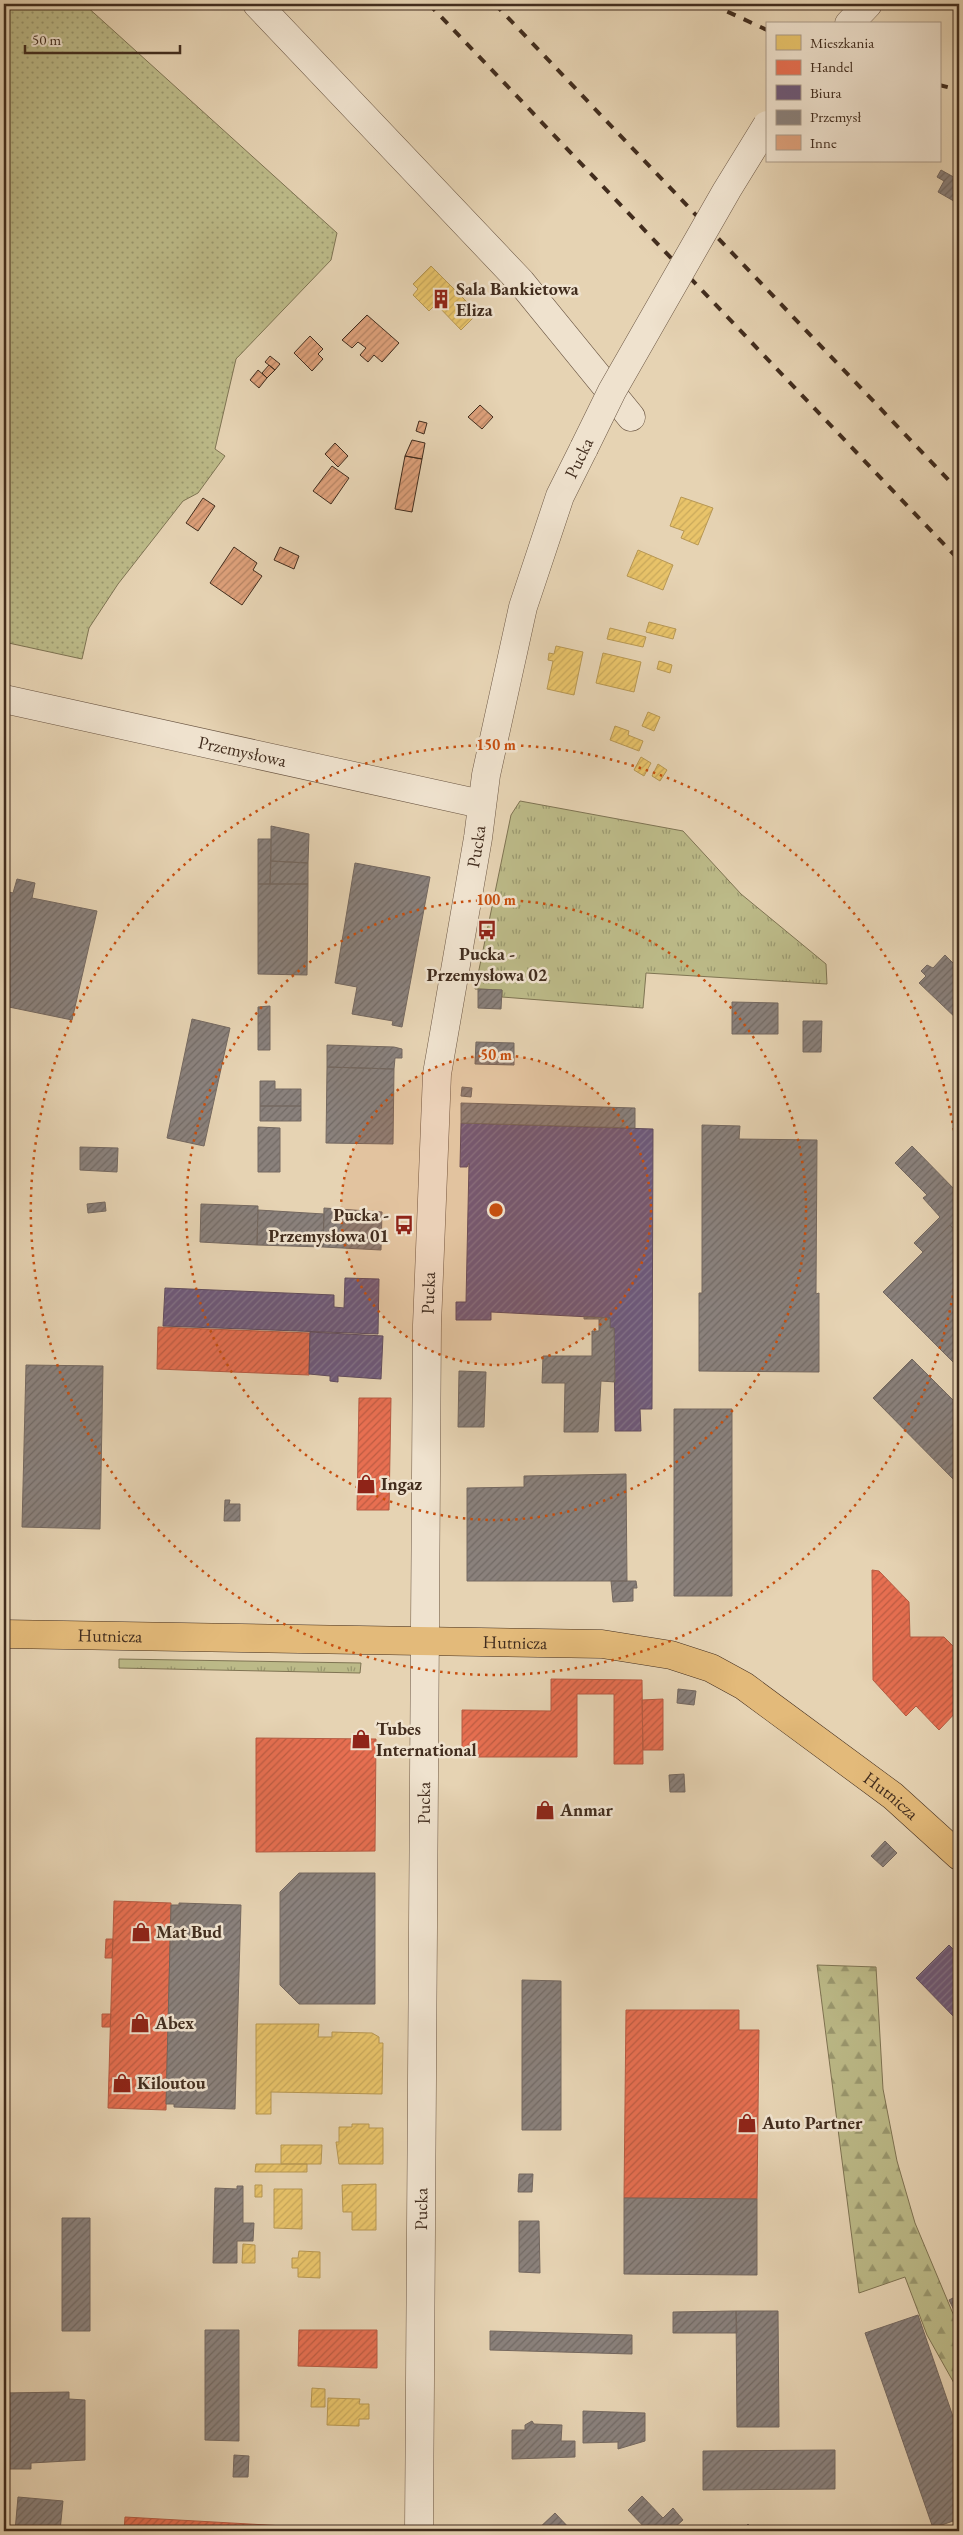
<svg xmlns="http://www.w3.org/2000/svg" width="963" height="2535" font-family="'EB Garamond',serif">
<defs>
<pattern id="grass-tufts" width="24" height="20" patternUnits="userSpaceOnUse" patternTransform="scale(1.25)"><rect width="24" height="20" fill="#bcba88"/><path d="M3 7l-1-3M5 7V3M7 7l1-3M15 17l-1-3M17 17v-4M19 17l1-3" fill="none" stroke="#9a986f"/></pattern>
<pattern id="forest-firs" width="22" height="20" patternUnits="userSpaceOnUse" patternTransform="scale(1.25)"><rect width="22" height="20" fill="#bcba88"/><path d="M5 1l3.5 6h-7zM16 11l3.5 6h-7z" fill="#9a986f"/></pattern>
<pattern id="garden-dots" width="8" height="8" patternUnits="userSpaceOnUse" patternTransform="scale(1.25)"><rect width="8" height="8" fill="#bcba88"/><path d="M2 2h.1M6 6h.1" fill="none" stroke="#9a986f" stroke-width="1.8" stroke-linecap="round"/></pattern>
<pattern id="homes-hatch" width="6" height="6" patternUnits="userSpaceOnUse" patternTransform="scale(1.25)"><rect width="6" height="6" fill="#e9c46a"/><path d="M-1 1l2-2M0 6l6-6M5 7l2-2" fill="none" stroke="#c9a95b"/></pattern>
<pattern id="shops-hatch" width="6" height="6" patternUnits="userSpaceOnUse" patternTransform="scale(1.25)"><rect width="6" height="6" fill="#e76f51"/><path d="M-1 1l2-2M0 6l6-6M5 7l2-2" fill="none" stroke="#bd5c43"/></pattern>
<pattern id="offices-hatch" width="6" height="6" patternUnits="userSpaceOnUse" patternTransform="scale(1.25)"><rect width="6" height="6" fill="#6d597a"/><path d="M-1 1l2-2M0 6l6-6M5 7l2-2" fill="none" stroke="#83738a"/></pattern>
<pattern id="industry-hatch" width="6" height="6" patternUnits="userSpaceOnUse" patternTransform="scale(1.25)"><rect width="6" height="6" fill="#8a817c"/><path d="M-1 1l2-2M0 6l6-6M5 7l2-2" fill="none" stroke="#726a65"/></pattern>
<pattern id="building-hatch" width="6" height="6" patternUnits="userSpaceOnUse" patternTransform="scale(1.25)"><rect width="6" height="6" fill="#dda07a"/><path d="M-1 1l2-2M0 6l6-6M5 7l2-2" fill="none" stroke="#b58363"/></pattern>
</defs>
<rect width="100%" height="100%" fill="#e6d3b3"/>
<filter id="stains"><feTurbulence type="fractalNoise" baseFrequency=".004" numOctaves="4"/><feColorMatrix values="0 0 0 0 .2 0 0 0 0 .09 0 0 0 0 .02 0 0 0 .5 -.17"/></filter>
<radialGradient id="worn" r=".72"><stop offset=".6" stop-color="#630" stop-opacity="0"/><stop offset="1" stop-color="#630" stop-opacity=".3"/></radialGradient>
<path fill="url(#grass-tufts)" stroke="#7f7453" d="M520,801L683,831L741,894L826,964L827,984L646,973L643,1008L502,997V990L475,989L511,815Z
M119,1659L361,1663L360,1673L119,1668Z"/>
<path fill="url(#forest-firs)" stroke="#7f7453" d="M817,1965L876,1967L883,2089L897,2161L915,2223L959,2328V2392L927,2335L905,2277L859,2293Z"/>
<path fill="url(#garden-dots)" stroke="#7f7453" d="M4,4H84L337,233L331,260L236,359L215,449L225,456L198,493L183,501L118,584L89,628L82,659L4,642Z"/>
<path fill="url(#homes-hatch)" stroke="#b79753" d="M431,266L478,313L461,330L436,304L429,311L413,295L418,289L413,284Z
M681,497L713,508L698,545L681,538L684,531L670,526Z
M638,550L673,565L663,590L627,576Z
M649,622L676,629L673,639L646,632Z
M610,628L646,637L643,647L607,639Z
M556,646L583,652L574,695L547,689L553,661L548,660L549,653L554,654Z
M603,653L641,662L634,692L596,683Z
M659,661L672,665L670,673L657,669Z
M648,712L660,717L654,731L642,726Z
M615,726L629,731L628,735L643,741L639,751L610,740Z
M641,757L651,763L644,776L634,770Z
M658,764L667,770L660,781L652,776Z
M256,2024H319L318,2037H332V2032L372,2033L379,2037V2043H383L382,2094L271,2092V2114H256Z
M352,2124H369V2128H383V2164H339L336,2142H339V2127H352Z
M281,2145H322L321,2164H281Z
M256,2164H307V2172H255Z
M376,2184V2230H352V2212H343L342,2185Z
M255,2185H262V2197H255Z
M274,2189H302V2229L274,2228Z
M243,2244L255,2245V2263H242Z
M299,2251L320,2252V2278L298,2277V2268H292V2258H298Z
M312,2388L325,2389V2407H311Z
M328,2398L360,2399L359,2404H369V2419H359V2426L327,2425Z"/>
<path fill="url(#shops-hatch)" stroke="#b65b42" d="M158,1327L310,1333L309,1375L157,1369Z
M359,1398H391L389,1510H357Z
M872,1570L879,1571L909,1602L910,1637H944L959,1652V1691L956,1694L959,1699V1709L939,1730L916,1706L906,1716L873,1680Z
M551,1679L642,1680L643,1764H614V1694H577V1757H462V1710L551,1711Z
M663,1699V1750H643L642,1700Z
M256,1738L376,1739L375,1851L256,1852Z
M114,1901L171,1903L166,2110L108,2108Z
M106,1939H113L112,1958H105Z
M626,2010H739V2030H759L757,2199L624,2198Z
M102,2014H111L110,2027H102Z
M299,2330H377V2368L298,2366Z
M125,2517L320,2528L345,2531H124Z"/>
<path fill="url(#offices-hatch)" stroke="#604c5e" d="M461,1123L653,1129L652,1409H640L641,1431H615L614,1328H610V1318L491,1312V1320H456V1302H466L469,1163L467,1167H460Z
M345,1278L379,1279L378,1334L163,1326L165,1288L334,1295V1307L344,1308Z
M310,1332L383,1336L381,1379L338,1376V1382L330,1381V1376L309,1374Z
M949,1945L959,1955L958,2021L916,1978Z"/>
<path fill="url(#industry-hatch)" stroke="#746860" d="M941,170L959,180V204L938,192L944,181L937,177Z
M271,826L309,834L308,863L271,861Z
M258,839H271L270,884H258Z
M271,861L308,863V884H270Z
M355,863L430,877L402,1027L392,1025L393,1021L352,1014L357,987L335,983Z
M17,879L35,883L32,898L97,911L72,1020L4,1006V891L13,893Z
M258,884H308L307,975L258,974Z
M945,955L959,969V1031L955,1025L959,1021L919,983L926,976L921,971L927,965L933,968Z
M478,989L502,990L501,1009L478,1008Z
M732,1002L778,1003V1034H732Z
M270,1006V1050H258V1007Z
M192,1019L230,1028L204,1146L167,1138Z
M803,1021H822L821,1052H803Z
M476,1042L514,1043V1065L475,1064Z
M327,1045L394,1047L402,1049V1058H395L394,1069L327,1067Z
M327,1067L394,1069L393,1144L326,1143Z
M260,1081H275V1089H301V1106H260Z
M462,1087L472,1088L471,1097L461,1096Z
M461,1103L635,1108V1128L461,1123Z
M260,1106H301V1121H260Z
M702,1125L740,1126L739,1139L817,1140L816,1294L819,1293V1372L699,1371V1293H702Z
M258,1127L280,1128V1172H258Z
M912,1146L959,1194V1235L950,1225L923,1252L914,1243L940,1217L923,1198L927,1195L895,1163Z
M80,1147L118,1148L117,1172L80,1170Z
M105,1202L106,1211L88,1213L87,1204Z
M201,1204L258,1206L257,1245L200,1242Z
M324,1208L382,1212L381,1250L323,1247Z
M258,1210L324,1214L323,1247L257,1245Z
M950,1225L959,1235V1368L883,1292Z
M584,1317L610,1318V1328H614L615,1382L601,1381L598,1432H564L565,1383H542L543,1356H592V1331H599V1319H584Z
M912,1359L959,1406V1485L873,1398Z
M26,1365L103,1366L100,1529L22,1527Z
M459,1371L486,1372L484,1427H458Z
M674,1409H732V1596H674Z
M626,1474L627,1581H467V1488L524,1487V1476Z
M225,1500H230L229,1504H240V1521H224Z
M611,1581H636L637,1588H633V1601L613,1602Z
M678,1689L696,1691L694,1705L677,1703Z
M684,1774L685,1792H670L669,1775Z
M885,1841L897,1853L883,1867L871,1856Z
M299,1873H375V2004H299L280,1985V1892Z
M179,1903L241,1905L235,2109L174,2107V2104H166L171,1905H179Z
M522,1980L561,1981V2130H522Z
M519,2174H533L532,2192H518Z
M237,2186H243V2223H254L253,2241H237V2263H213L215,2188L237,2189Z
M624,2198L757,2199V2275L624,2274Z
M62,2218H90V2331H62Z
M519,2221H539L540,2273L519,2272Z
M959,2295V2320L949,2300Z
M736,2311L737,2333H673V2312Z
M736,2311H778L779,2427H737Z
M918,2315L959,2434V2519L933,2528L865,2333Z
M205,2330H239V2441L205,2440Z
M490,2331L632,2335V2354L490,2350Z
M69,2392V2399L85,2400V2460L31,2463V2469H4V2393Z
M583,2411L645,2413V2441L618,2449V2442L583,2443Z
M532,2421L534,2424L562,2425L561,2441H575V2457L512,2459V2430H525V2425Z
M835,2450V2489L703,2490V2451Z
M234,2455L249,2456L248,2477H233Z
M642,2496L663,2518L673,2508L683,2520L673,2529L676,2531H648L628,2510Z
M18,2497L63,2501L60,2531H15Z
M555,2513L572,2531H536Z
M748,2524L754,2531H741Z"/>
<path fill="url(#building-hatch)" stroke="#422d1e" d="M367,315L399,343L382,362L374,355L368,362L360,355L366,348L358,342L352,348L342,340Z
M310,336L323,349L318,354L323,359L312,371L294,353Z
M270,356L280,364L275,370L265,362Z
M269,365L275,370L267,378L262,373Z
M258,370L267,378L259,388L250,380Z
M480,405L493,417L482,429L468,417Z
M419,421L427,423L424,434L416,431Z
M412,440L425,443L422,459L405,456Z
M335,443L348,456L338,467L325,454Z
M405,456L422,459L412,512L395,509Z
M332,466L349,478L331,504L313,491Z
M203,498L215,506L198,531L186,523Z
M234,547L257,563L253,570L262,576L242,605L210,583Z
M280,547L299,556L294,569L274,560Z"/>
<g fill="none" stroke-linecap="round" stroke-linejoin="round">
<defs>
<g id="minor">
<path d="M257,4L521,282L631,417"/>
<path d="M849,24L868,4"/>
<path id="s1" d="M4,699L481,804"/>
<path id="s2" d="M419,2531L427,1325L437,1074L478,838L486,775L523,607L560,496L584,448"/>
</g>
<g id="major">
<path id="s3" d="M4,1634L602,1644L671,1655L711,1668L744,1686L893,1796L959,1856"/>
</g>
</defs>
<use href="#minor" stroke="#6b5643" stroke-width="29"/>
<use href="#major" stroke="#422d1e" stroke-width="29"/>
<use href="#minor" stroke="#efe2ce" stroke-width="28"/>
<use href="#major" stroke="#e3ba7a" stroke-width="28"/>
<path stroke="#422d1e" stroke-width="4" stroke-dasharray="9 9" stroke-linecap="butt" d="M429,4L959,560
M495,4L959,491
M711,4L767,30
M939,85L959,90"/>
<defs>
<path id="minor-bridge" d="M584,448L612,391L727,190L767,125"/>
</defs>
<use href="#minor-bridge" stroke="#6b5643" stroke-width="29" stroke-linecap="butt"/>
<use href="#minor-bridge" stroke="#efe2ce" stroke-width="28"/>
</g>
<circle cx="496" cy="1210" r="155" fill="#c75010" fill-opacity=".12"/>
<g fill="none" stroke="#c75010" stroke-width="2.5" stroke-dasharray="2.5 5">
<circle cx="496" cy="1210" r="155"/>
<circle cx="496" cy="1210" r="310"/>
<path d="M959 1251A465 465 0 1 1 959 1169"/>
</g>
<defs>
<symbol id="building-bare" viewBox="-9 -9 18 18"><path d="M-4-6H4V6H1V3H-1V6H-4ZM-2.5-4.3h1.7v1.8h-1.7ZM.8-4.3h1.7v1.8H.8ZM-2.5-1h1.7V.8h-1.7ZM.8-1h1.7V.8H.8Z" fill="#8f2418" stroke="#efe2ce" stroke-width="2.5" paint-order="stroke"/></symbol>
<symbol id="bus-bare" viewBox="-9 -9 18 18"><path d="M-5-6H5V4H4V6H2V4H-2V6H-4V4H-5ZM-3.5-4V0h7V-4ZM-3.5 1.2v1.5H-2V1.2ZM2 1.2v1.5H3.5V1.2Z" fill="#8f2418" stroke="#efe2ce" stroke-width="2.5" paint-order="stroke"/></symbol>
<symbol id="shop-bare" viewBox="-9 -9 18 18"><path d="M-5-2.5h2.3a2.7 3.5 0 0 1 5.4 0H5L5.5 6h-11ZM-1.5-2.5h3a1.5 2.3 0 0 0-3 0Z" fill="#8f2418" stroke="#efe2ce" stroke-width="2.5" paint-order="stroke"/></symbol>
</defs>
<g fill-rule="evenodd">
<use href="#building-bare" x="427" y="285" width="28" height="28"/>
<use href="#bus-bare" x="473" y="916" width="28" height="28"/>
<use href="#bus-bare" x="390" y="1211" width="28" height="28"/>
<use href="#shop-bare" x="352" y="1470" width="28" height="28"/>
<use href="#shop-bare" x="347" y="1725" width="28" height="28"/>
<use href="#shop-bare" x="531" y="1796" width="28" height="28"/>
<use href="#shop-bare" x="127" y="1918" width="28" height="28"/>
<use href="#shop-bare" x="126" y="2009" width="28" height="28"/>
<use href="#shop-bare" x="108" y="2069" width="28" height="28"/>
<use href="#shop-bare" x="733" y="2109" width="28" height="28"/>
</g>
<g text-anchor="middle" stroke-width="5" stroke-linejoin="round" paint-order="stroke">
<g font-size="18" font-weight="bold" fill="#422d1e" stroke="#efe2ce" text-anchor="start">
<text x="456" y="295">Sala Bankietowa<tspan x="456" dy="21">Eliza</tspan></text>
<text x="487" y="960" text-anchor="middle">Pucka -<tspan x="487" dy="21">Przemysłowa 02</tspan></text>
<text x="389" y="1221" text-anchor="end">Pucka -<tspan x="389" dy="21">Przemysłowa 01</tspan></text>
<text x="381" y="1490">Ingaz</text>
<text x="376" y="1735">Tubes<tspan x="376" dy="21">International</tspan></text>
<text x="560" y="1816">Anmar</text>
<text x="156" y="1938">Mat Bud</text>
<text x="155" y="2029">Abex</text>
<text x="137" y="2089">Kiloutou</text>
<text x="762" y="2129">Auto Partner</text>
</g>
<g font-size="18" fill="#422d1e" stroke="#efe2ce">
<text transform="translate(579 458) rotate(-64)" y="6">Pucka</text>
<text dy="6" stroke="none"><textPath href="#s1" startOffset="244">Przemysłowa</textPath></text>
<text dy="6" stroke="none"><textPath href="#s2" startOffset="1688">Pucka</textPath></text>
<text dy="6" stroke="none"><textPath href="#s2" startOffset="1238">Pucka</textPath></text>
<text dy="6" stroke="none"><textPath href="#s3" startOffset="106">Hutnicza</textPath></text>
<text dy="6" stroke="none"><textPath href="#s3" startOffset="511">Hutnicza</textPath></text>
<text dy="6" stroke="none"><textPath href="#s3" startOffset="931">Hutnicza</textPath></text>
<text dy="6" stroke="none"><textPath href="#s2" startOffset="728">Pucka</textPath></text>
<text dy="6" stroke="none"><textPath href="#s2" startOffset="322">Pucka</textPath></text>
</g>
</g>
<circle cx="496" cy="1210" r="8" fill="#c75010" stroke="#efe2ce" stroke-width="2.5"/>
<g font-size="15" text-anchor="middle" font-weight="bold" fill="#c75010" stroke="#efe2ce" stroke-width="5" stroke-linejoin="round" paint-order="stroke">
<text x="496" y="750">150 m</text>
<text x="496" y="905">100 m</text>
<text x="496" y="1060">50 m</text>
</g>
<rect width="963" height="2535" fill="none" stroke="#e6d3b3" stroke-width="20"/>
<rect x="5" y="5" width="953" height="2525" fill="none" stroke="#422d1e" stroke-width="2.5"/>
<rect x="10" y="10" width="943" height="2515" fill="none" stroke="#422d1e"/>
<rect x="766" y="22" width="175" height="140" fill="#efe2ce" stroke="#aa9a88"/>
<rect x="776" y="35" width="25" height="15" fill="#e9c46a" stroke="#aa9a88"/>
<text x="810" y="48" font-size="15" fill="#422d1e">Mieszkania</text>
<rect x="776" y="60" width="25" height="15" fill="#e76f51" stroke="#aa9a88"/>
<text x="810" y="72" font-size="15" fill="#422d1e">Handel</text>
<rect x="776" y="85" width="25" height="15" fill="#6d597a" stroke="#aa9a88"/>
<text x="810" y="98" font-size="15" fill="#422d1e">Biura</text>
<rect x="776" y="110" width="25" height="15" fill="#8a817c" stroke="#aa9a88"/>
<text x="810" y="122" font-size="15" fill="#422d1e">Przemysł</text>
<rect x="776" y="135" width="25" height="15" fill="#dda07a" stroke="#aa9a88"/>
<text x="810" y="148" font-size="15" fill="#422d1e">Inne</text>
<path d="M25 45v8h155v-8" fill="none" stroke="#422d1e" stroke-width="2.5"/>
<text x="32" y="45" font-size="15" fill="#422d1e" stroke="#efe2ce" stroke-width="4" paint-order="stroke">50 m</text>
<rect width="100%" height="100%" filter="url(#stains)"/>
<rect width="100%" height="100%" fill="url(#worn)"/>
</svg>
